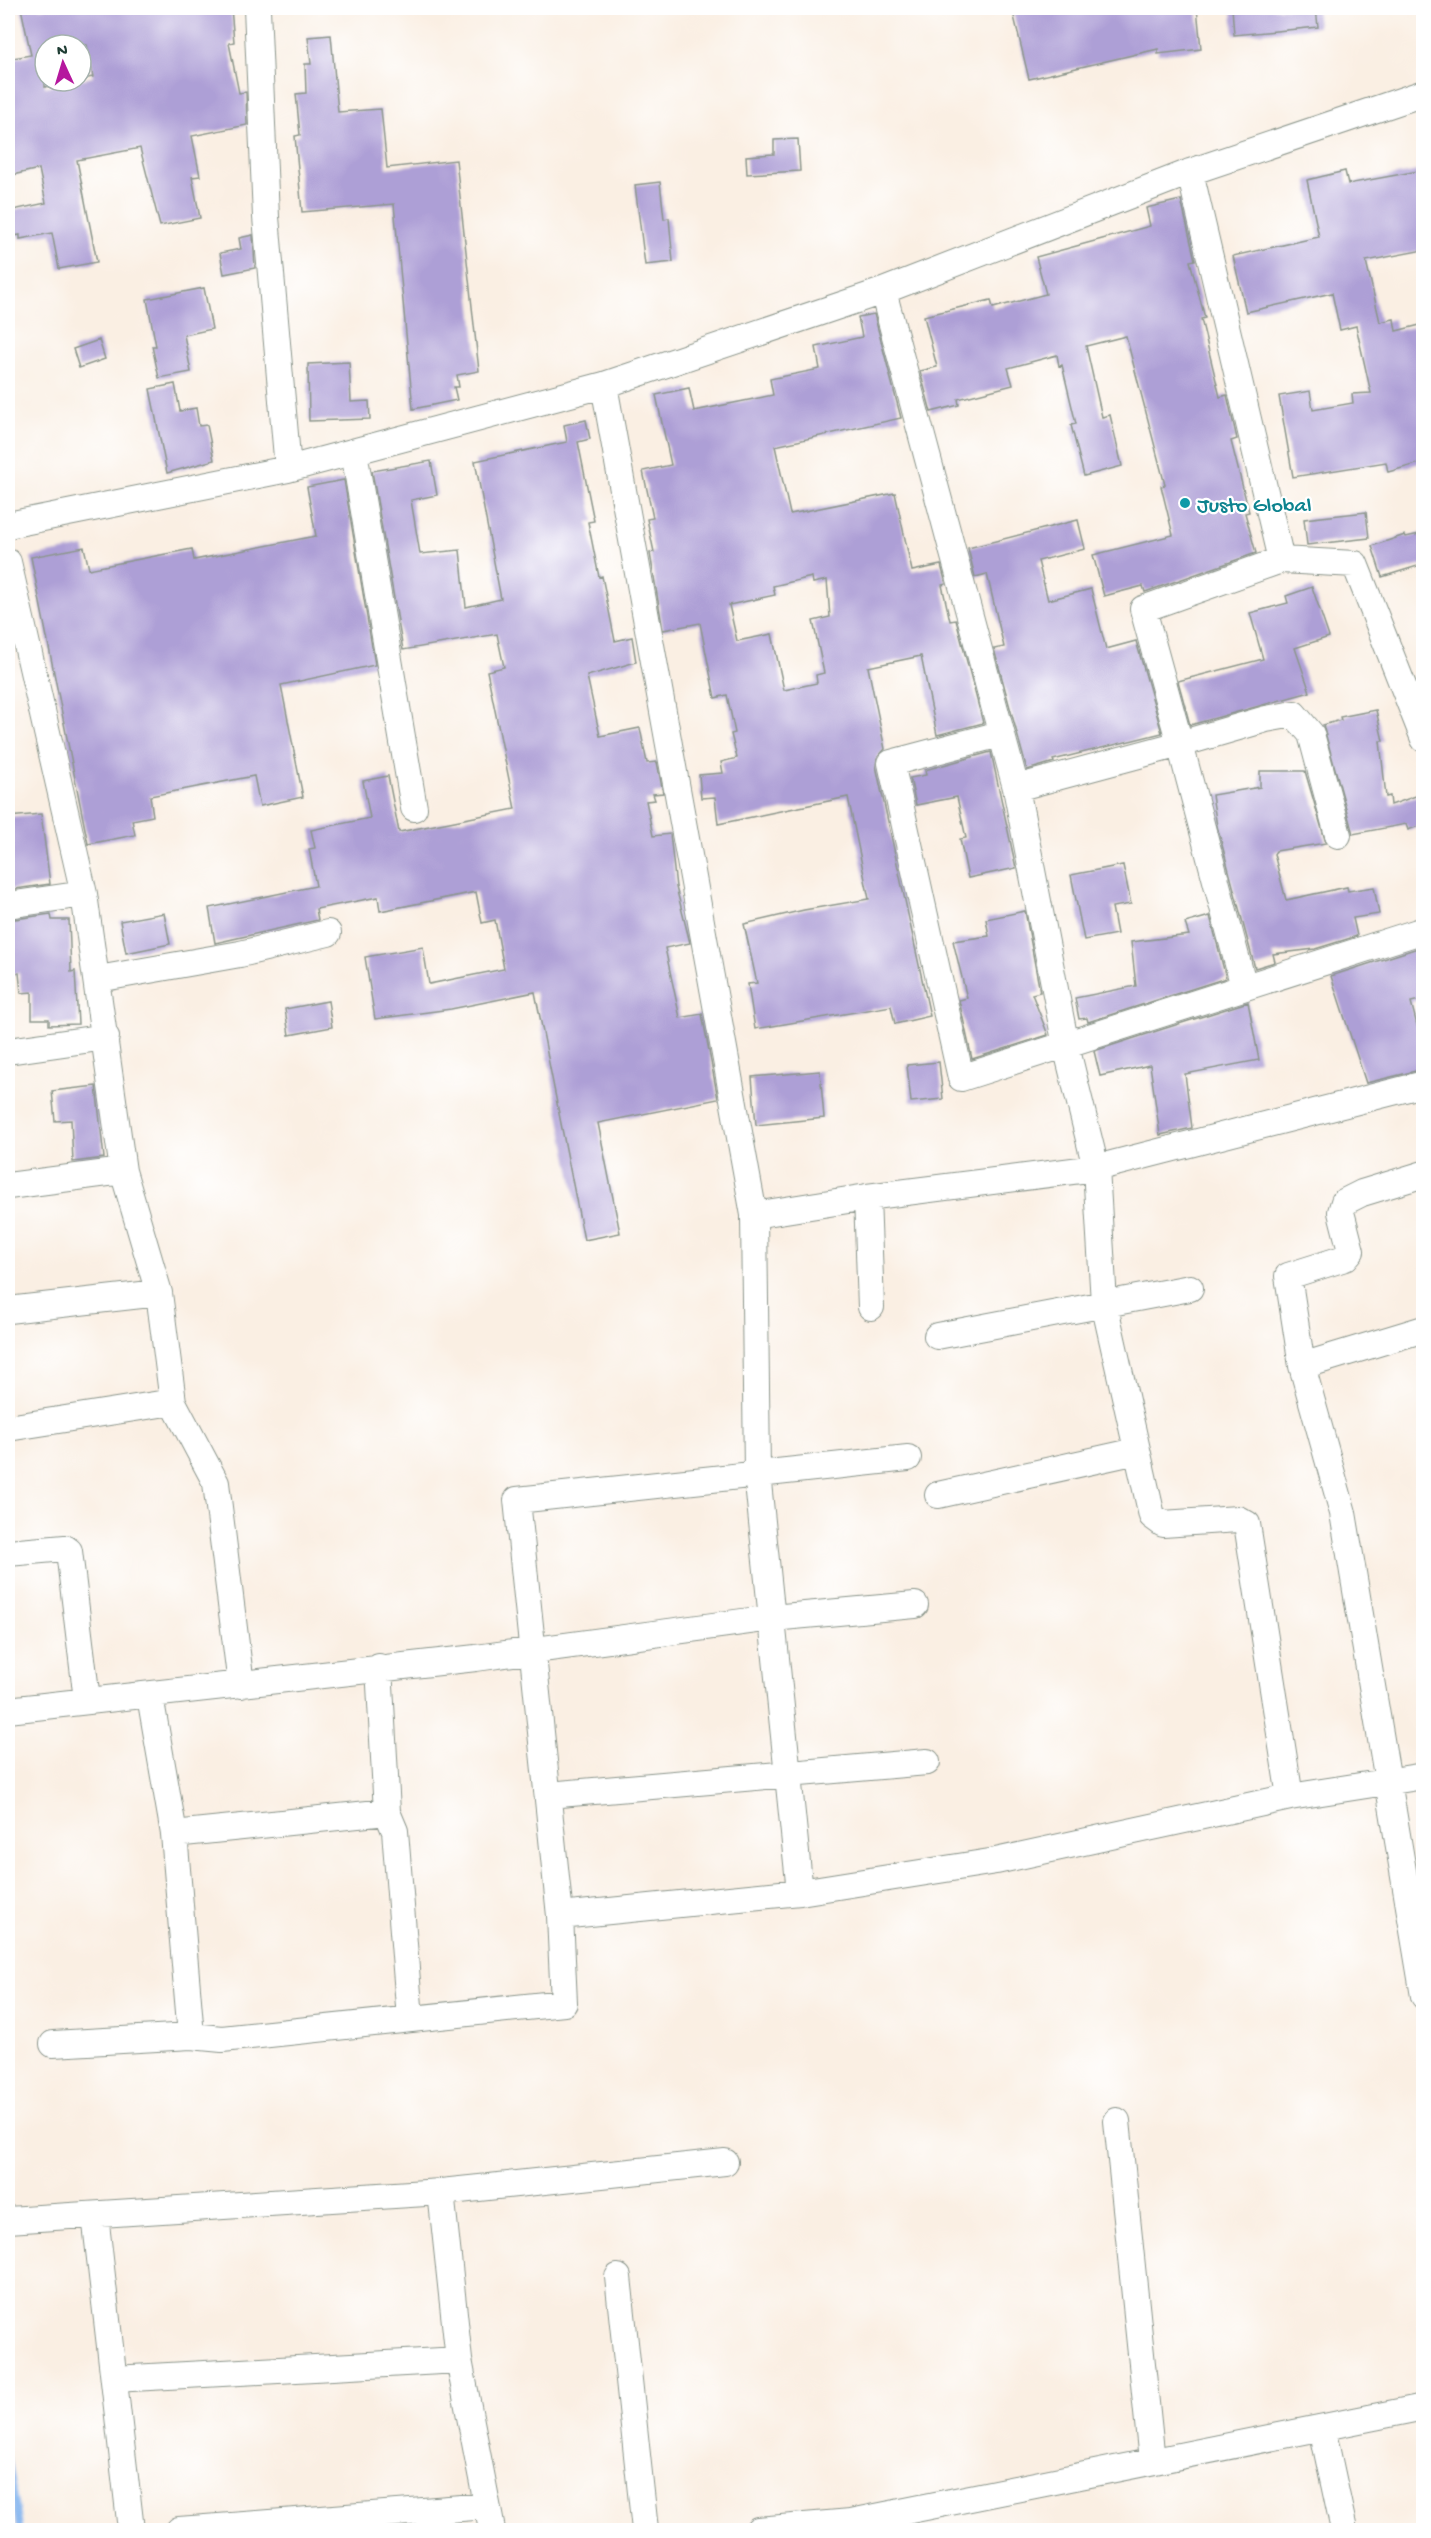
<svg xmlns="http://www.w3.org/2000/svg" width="1431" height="2538" font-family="'Gochi Hand',sans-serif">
<rect width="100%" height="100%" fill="#fff"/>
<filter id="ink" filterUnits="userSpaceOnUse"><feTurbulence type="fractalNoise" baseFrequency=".0167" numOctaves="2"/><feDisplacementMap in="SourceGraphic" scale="12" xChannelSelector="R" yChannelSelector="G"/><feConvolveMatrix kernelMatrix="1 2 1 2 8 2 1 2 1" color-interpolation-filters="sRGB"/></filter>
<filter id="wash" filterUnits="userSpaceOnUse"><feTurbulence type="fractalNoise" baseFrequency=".008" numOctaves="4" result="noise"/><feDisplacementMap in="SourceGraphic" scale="24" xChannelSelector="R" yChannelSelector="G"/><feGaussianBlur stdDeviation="1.35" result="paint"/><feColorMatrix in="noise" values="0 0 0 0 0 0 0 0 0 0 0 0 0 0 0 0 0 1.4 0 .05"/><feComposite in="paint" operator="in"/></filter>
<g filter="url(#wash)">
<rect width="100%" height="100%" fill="#faefe3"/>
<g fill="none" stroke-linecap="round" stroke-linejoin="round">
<path stroke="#81b3ee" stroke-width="7" d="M8,2460L20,2530"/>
</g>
<g id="blocks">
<path fill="#ad9fd6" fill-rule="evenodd" d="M21,8H231L234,42L229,43L239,93L246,92L247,125L192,136L200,176L192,177L200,218L160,226L140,148L77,160L97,262L59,269L52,233L20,239V235L8,237V211L46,203L39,169L8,176V59L31,55ZM45,45H87L93,77L45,87Z
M1012,8H1123L1124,11L1197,8L1201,49L1158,54V49L1029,79Z
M1232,8H1316L1318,27L1234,35Z
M331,35L338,112L381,109L387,168L456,160L479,371L457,375L459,387H454L457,400L413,409L394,204L302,212L295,136L300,135L296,94L306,93L305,64H311L308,37Z
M798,139L800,171L747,174L746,156L774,154V140Z
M1424,170V250L1366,261L1380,322L1394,319L1396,331L1424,324V462L1388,472L1386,462L1293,477L1279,396L1310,391L1313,410L1353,403L1352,394L1371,393L1356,326L1340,330L1332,293L1246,312L1233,256L1319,237L1307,180L1345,171L1348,184Z
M660,182L664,219L669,218L673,262L645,265L635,185Z
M1181,200L1195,260L1190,261L1205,318L1201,319L1220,397L1227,395L1237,439L1231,441L1249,512L1245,513L1256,553L1145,592L1143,586L1104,596L1093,555L1173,535L1161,486L1165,485L1126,336L1086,346L1102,417L1110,415L1122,466L1084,476L1071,425L1076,424L1062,365L1059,366L1057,355L1008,368L1013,385L958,399L959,405L931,412L920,371L937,367L924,316L991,300L993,308L1046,294L1036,257L1150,226L1146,208Z
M253,235L255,268L224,274L220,253L241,249L239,238Z
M204,288L212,329L184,335L191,372L159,378L152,346H156L147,299Z
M874,314L901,418L775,446L790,514L895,493L912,571L941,565L946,584L942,585L950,621L956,620L983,723L937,735L921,656L868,667L885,749L877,758L876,766L930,1016L895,1024L891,1006L755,1029L748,984L757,983L744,924L804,910L869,899L848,797L718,824L715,797L701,798L699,775L723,773L721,762L737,758L731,734L735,733L727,695L715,698L700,623L663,630L650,553L654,552L647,519L653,518L643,471L671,465L656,395L689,388L694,411L773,395L770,379L820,369L816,347L862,337L858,317ZM812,577L813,583L827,580L830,617L813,621L824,673L816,675L817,683L784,690L772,634L737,641L729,605L775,595L773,586Z
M99,340L105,359L79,368L73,349Z
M349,362L351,402L369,401L370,419L309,421L308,364Z
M175,384L180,411L196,408L199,426L207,425L214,460L167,473L150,389Z
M586,420L590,439L578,442L594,521L588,522L599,577L602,576L615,641L632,637L636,662L587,676L600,736L640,728L647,763L657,762L663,793L653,794L655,800L646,801L653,836L670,834L676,887L690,943L665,948L680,1018L702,1014L718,1099L598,1123L620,1233L584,1240L535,992L451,1009L375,1019L365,957L423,947L429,984L504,969L495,920L482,923L476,892L380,911L378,897L316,909L318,920L215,943L209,908L316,886L309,849L315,848L311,830L370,818L363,781L388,776L399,832L515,809L487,671L504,667L497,634L403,650L372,471L431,461L437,495L411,500L420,554L460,550L466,607L501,599L475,461L567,442L564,425Z
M344,480L375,665L281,685L303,797L260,806L254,776L150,796L153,816L132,820L135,835L88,844L31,557L84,547L89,569L192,549L194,560L316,536L307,487Z
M1366,512L1369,538L1307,545L1304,519Z
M1078,520L1085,549L1038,561L1048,600L1091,589L1106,649L1136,641L1162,733L1053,760L1054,762L1027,770L994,649L1004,647L987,574L975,577L968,548Z
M1424,533V564L1382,577L1372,546L1405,535L1406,537Z
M1312,587L1329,637L1295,648L1310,692L1190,725L1178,681L1263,659L1250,613L1288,603L1286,596Z
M1376,710L1383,741H1380L1386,797L1390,796L1391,805L1424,793V824L1408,830L1406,824L1353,834L1323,725L1341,720L1340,717Z
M991,752L1016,868L968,878L960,839L966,838L957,797L916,805L910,778L926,775L925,770Z
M1260,771H1305L1326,843L1276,851L1274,854L1286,900L1347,887L1348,891L1374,887L1379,914L1353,918L1357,936L1315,949L1273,954L1275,962L1255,968L1217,826L1212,795L1260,787Z
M41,814L50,884L8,890V817Z
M1123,865L1131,904L1112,907L1117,934L1084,940L1071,875Z
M1025,911L1040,992L1032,994L1048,1035L972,1059L959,1000L967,998L953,941L989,936L986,919Z
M164,913L170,944L126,953L120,921Z
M51,914L52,920H69L71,972L75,971L78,1024L49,1025V1019H32V992L21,993L19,973L8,974V920Z
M1210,916L1226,978L1088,1022L1087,1018L1079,1019L1075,998L1136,986L1131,942L1189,935L1185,923Z
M1424,946V999L1411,1002L1424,1052V1069L1366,1083L1331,976Z
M328,1001L332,1027L289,1035L285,1009Z
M1248,1002L1259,1060L1185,1074L1192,1128L1160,1135L1150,1065L1100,1076L1094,1051Z
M939,1062L943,1099L911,1102L907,1065Z
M820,1071L824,1118L756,1125L752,1077Z
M96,1086L104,1158L73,1162L71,1120L55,1121L52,1091Z"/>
</g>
</g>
<g filter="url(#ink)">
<use href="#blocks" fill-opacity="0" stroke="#8c968c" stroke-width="1.5"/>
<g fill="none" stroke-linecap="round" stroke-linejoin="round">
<defs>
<path id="minor" d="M257,8L266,217L288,469
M1190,172L1281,560L1355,564L1424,739
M883,291L1016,788L1066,1046L1096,1168L1104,1303L1152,1516L1163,1524L1238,1519L1247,1524L1290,1797L1424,1776
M604,385L754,1215L867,1197L1096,1168L1424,1084
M354,452L414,808
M8,525L288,469L604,385L883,291L1190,172L1424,93
M8,562L84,894L123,1171L159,1293L173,1402L216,1483L241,1685
M1000,734L891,763L961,1078L1424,930
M1016,788L1180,744L1143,609L1281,560
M8,905L84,894
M98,979L240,954L328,933
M1244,987L1180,744L1266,719L1294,714L1311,734L1338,835
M8,1051L106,1037
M1424,1174L1362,1193L1344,1202L1341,1212L1351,1251L1345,1258L1288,1276L1302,1366L1424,1329
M8,1186L123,1171
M867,1197L871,1307
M754,1215L757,1473L800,1892L996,1861L1290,1797
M8,1310L159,1293
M937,1336L1190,1288
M1302,1366L1343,1513L1424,1996
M8,1428L173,1402
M938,1495L1137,1451
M8,1553L65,1548L69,1551L87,1700
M379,1667L387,1812L395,1831L410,2019
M150,1696L174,1834L191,2036L222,2039L564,2003L560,1916
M8,1710L476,1658L772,1618L915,1605
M548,1795L927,1762
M174,1834L387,1812
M800,1892L560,1916L517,1500L908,1458
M53,2044L191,2036
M1117,2121L1152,2461
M441,2192L725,2162
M95,2215L131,2530
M8,2220L441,2192L459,2360L492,2530
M618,2277L645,2530
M114,2379L459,2360
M1322,2428L1344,2530
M179,2530L487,2506
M758,2530L851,2522L1424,2407"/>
</defs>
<use href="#minor" stroke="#8c968c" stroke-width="28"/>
<use href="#minor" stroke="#fff" stroke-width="26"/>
</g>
</g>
<circle fill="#0f9aa8" stroke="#fff" stroke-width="2" cx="1185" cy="503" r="6"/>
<g text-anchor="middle" stroke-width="4.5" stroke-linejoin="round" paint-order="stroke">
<g font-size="22" fill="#0d838f" stroke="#fff" text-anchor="start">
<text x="1197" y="511">Justo Global</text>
</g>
</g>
<rect width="1431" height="2538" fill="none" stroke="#fff" stroke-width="30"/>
<g transform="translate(63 63) rotate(356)"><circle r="28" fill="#ffffff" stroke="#a5b1ae" stroke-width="1.5"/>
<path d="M0-4.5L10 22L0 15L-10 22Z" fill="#b5179e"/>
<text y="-9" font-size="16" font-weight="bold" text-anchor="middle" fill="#1f3d34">N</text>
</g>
</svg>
